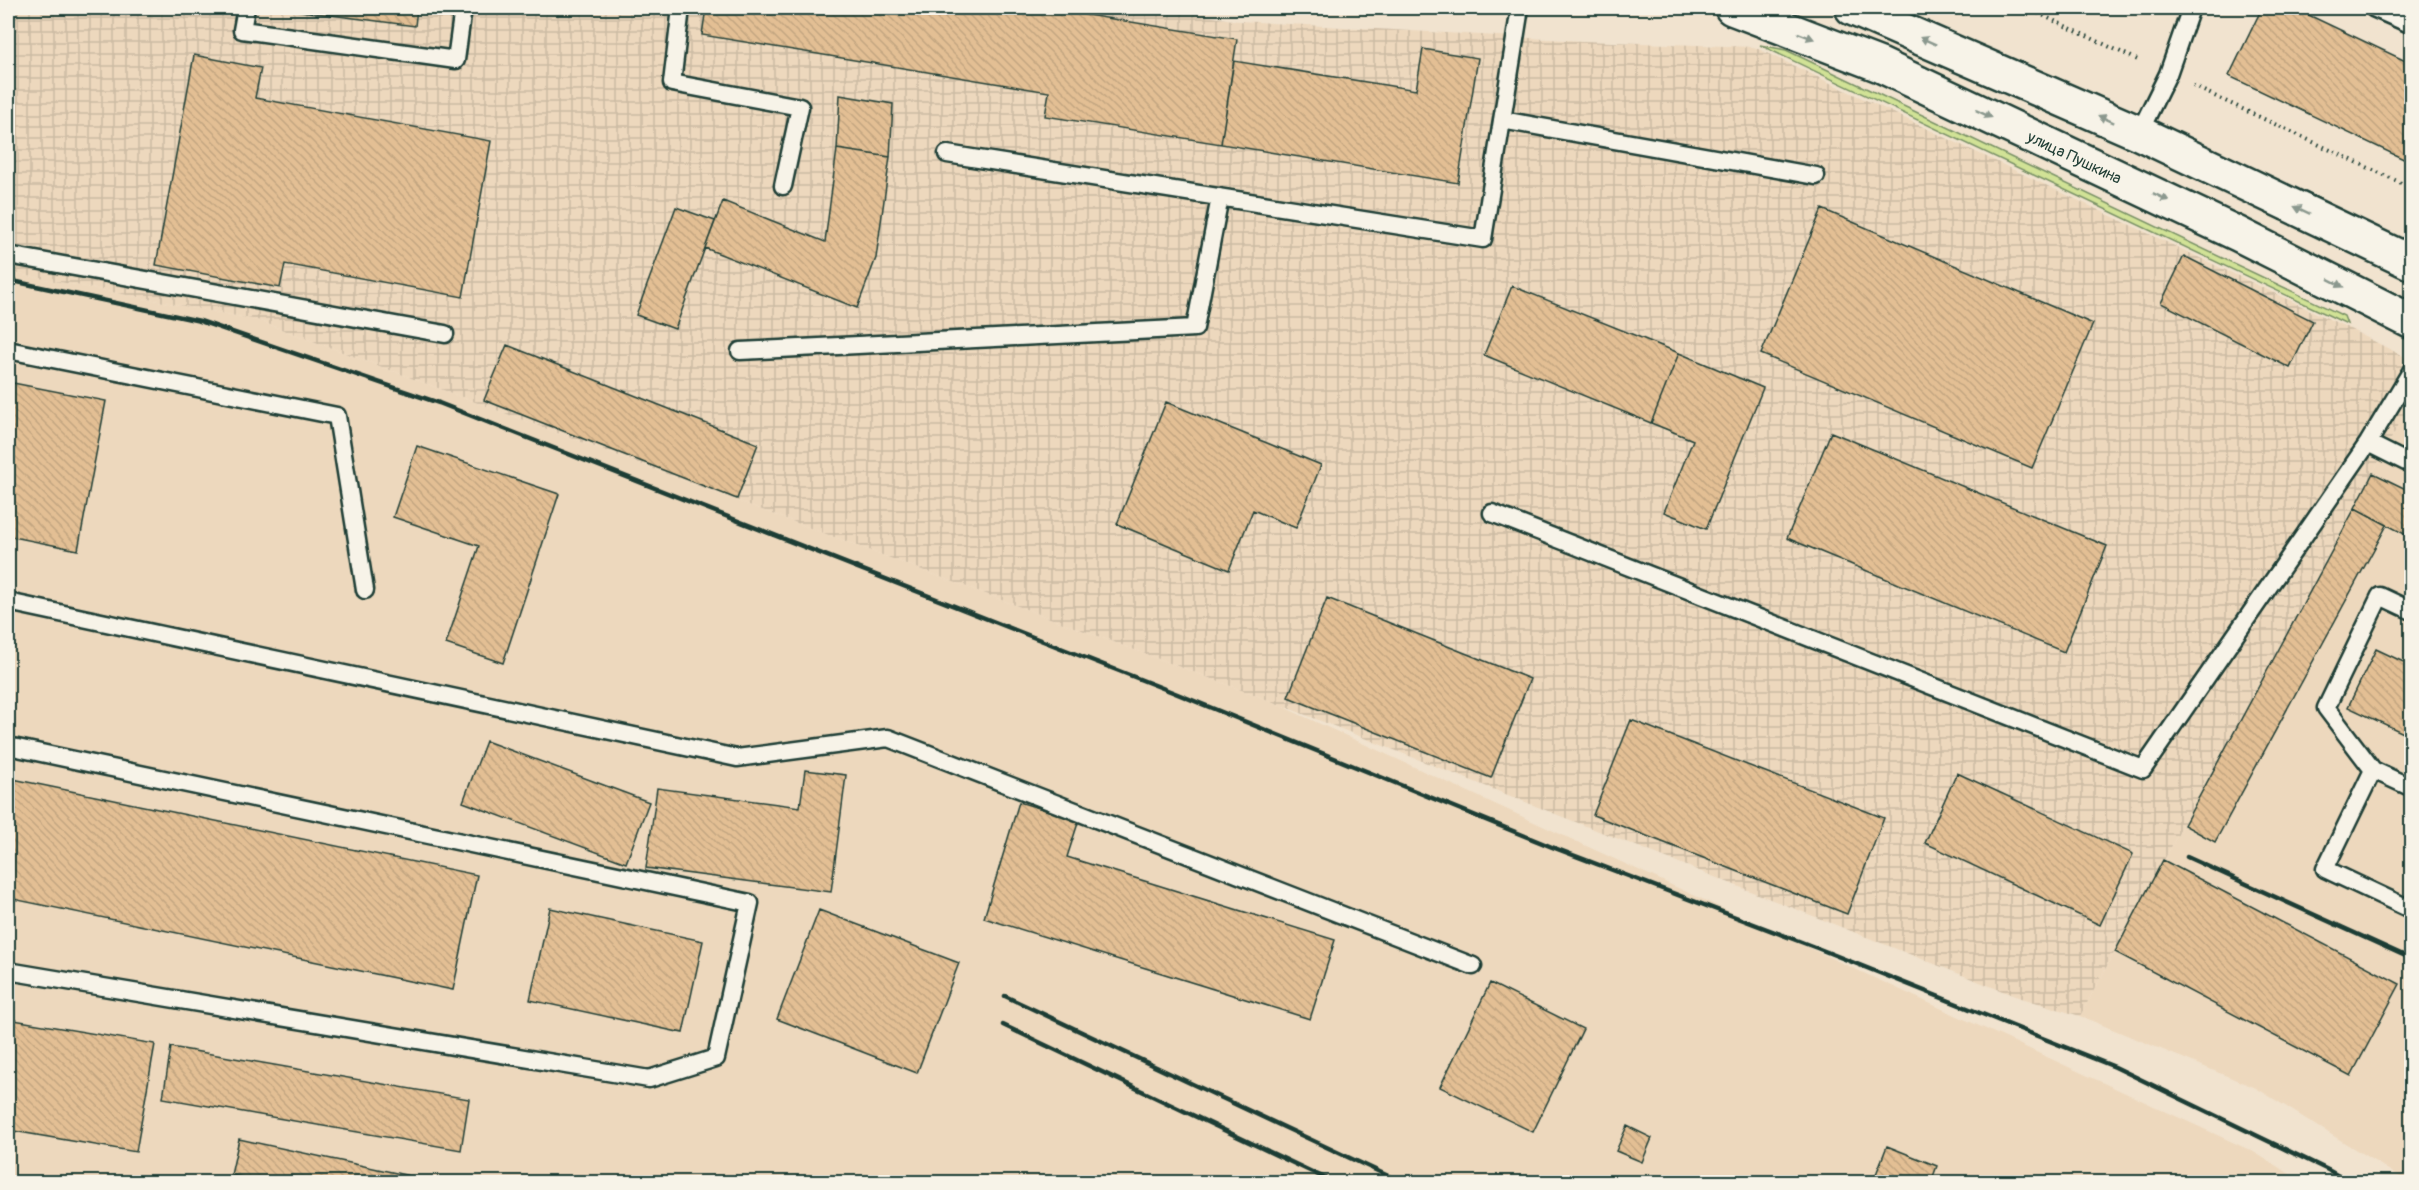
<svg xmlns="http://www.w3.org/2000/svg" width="2419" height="1190" font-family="Pangolin,sans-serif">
<defs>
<pattern id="industrial-grid" width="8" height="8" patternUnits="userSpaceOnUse" patternTransform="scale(1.5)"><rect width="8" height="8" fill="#edd8bd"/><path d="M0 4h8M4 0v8" fill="none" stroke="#cbbaa3"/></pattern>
<pattern id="building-back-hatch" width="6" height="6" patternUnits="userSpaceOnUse" patternTransform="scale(1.5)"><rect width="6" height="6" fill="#e3bf94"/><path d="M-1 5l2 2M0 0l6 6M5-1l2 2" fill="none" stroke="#c2a580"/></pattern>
</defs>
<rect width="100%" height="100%" fill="#f1e3cf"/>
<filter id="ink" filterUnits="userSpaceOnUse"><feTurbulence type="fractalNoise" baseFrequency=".0167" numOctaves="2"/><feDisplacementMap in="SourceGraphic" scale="12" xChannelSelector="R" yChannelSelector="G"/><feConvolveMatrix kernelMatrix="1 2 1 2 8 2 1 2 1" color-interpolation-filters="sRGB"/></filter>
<g filter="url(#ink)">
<path fill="#edd8bd" d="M8,272L257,320L1268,700L2252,1151L2303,1182H8Z
M2411,402V1182H2408L2256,1088L2080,1016Z"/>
<path fill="url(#industrial-grid)" d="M8,8H1155L1239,21L1583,41L1754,47L2346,327L2411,360V402L2080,1016L2015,996L1268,700L257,320L8,272Z"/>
<path fill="#d1e296" stroke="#789065" stroke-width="1.5" d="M1760,45L1786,50L2344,316L2347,324Z"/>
<path fill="url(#building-back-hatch)" stroke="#1f3d34" stroke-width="1.5" d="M293,8H417L415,26L293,10Z
M706,8H1044L1237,39L1221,144L1045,116L1049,92L702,35Z
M2262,8H2294L2412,64V163L2229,76Z
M1423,49L1478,58L1458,183L1221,144L1234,61L1416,90Z
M194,55L261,68L255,98L491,141L463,297L285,264L280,288L156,265Z
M840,95L893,104L890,157L837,149Z
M837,149L890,157L876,258L857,308L705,248L723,201L825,242Z
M676,207L715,221L675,329L636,315Z
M1822,209L2093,324L2032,468L1761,354Z
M2184,256L2313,321L2290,368L2161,303Z
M1512,286L1679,353L1651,423L1484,355Z
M507,345L758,444L737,499L484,400Z
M1679,353L1763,388L1706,529L1664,512L1693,440L1651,423Z
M8,382L106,401L78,550L8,536Z
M1166,402L1321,465L1296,528L1253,510L1229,570L1117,524Z
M1831,432L2107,546L2064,652L1787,538Z
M417,446L559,494L503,663L446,644L479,546L393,517Z
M2373,473L2412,492V538L2355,508Z
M2355,508L2387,525L2215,842L2184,825Z
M1327,598L1530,679L1491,778L1288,697Z
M2376,649L2412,666V737L2348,707Z
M1631,720L1884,818L1847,914L1593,815Z
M486,741L649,802L626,863L463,802Z
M805,770L846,775L831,892L646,868L657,788L800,807Z
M1957,773L2133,854L2100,925L1925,843Z
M8,778L477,875L453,990L8,898Z
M1019,802L1079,820L1067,857L1335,940L1310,1019L984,918Z
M2163,860L2400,984L2351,1076L2115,952Z
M550,908L703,941L683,1033L530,1000Z
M819,910L959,963L917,1073L777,1019Z
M1490,983L1583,1029L1533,1132L1440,1087Z
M8,1019L155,1044L136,1152L8,1130Z
M171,1047L469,1099L461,1150L163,1098Z
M1627,1126L1652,1138L1642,1162L1616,1151Z
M239,1139L438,1182H266L231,1175Z
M1887,1146L1937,1166L1931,1182H1873Z"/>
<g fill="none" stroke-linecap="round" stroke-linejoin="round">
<defs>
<path id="service" d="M246,8L242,30L456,60L463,8
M681,8L672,83L800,107L783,186
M2373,8L2412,25
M1502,120L1816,176
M2139,133L2168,74L2191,8
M947,154L1483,239L1520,8
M8,255L445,334
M8,350L337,416L365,590
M740,351L1195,328L1220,197
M2368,443L2412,465
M1492,513L2143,769L2368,443L2412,370
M8,602L737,758L888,738L1473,966
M2412,611L2380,596L2326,708L2373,770L2412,788
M8,746L750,903L716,1058L649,1079L8,971
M2373,770L2325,869L2412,910"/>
<g id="primary">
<path id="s1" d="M1732,8L1880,65L2238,234L2412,322"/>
<path d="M1852,8L2139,133L2412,263"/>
</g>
</defs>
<use href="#service" stroke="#1f3d34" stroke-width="21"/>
<use href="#primary" stroke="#1f3d34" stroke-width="38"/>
<path stroke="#1f3d34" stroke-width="4" stroke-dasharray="1.5 4.5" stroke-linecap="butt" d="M2027,8L2140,61
M2193,86L2412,188"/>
<use href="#service" stroke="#f7f3e8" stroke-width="16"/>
<use href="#primary" stroke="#f7f3e8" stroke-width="33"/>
<path stroke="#1f3d34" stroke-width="4.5" d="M8,280L200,321L439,403L1175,693L1552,847L1817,948L2115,1067L2328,1170L2349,1182
M2187,857L2412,959
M1005,996L1401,1182
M1003,1025L1333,1182"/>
</g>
<defs><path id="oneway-solid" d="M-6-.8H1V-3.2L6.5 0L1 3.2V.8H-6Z" transform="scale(1.5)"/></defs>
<g fill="#8b988e">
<use href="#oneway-solid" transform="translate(1806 36) rotate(21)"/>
<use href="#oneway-solid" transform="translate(1928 41) rotate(-156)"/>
<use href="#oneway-solid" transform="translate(1984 114) rotate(25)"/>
<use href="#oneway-solid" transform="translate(2106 119) rotate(-156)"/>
<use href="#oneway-solid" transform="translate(2161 197) rotate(25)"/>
<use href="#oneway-solid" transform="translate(2302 210) rotate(-155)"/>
<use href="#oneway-solid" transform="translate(2336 283) rotate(27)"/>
</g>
</g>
<g text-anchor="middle" stroke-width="5" stroke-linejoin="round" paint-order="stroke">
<g font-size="16" fill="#1f3d34" stroke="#f7f3e8">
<text dy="6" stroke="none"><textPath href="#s1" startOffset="374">улица Пушкина</textPath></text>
</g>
</g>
<rect width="2419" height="1190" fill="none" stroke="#f7f3e8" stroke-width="30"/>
<rect x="15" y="15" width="2389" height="1160" fill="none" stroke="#1f3d34" stroke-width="2" filter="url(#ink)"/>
</svg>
